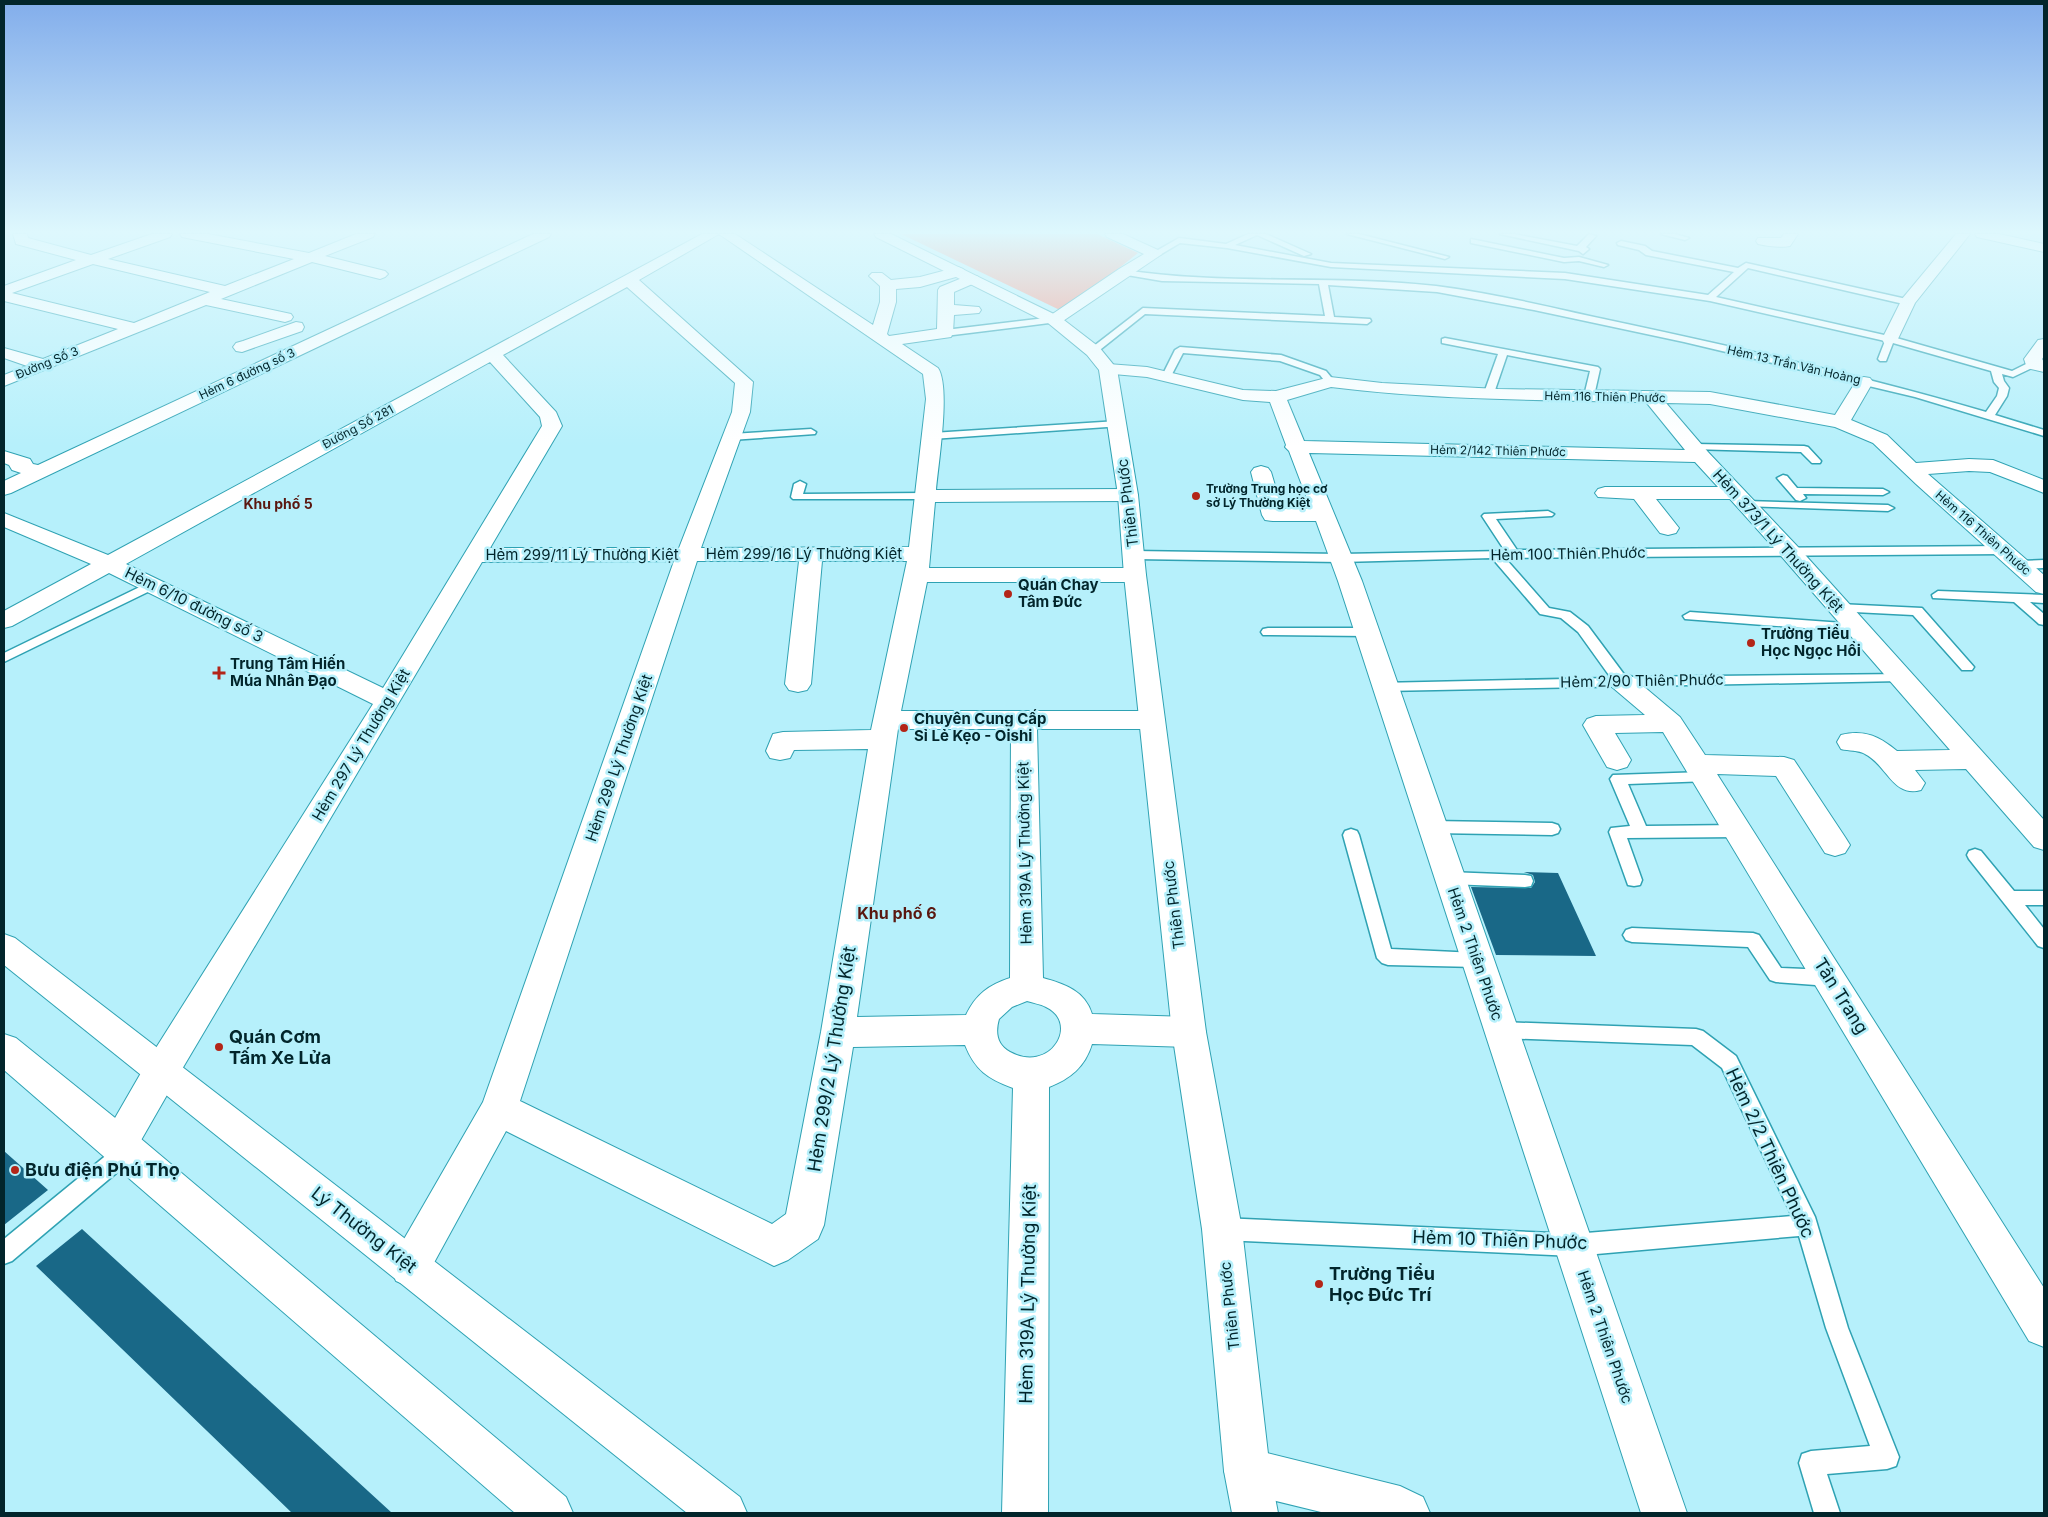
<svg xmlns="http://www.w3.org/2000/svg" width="2048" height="1517" font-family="Inter,sans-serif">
<rect width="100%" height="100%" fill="#b6f0fb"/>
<path fill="#fd907e" d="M901,234H1097L1138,253L1064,312Z"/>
<path fill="#196887" d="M1524,872L1558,873L1596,956L1496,955L1471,887L1531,888L1535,882L1533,875Z
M4,1151L48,1190L4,1225Z
M82,1229L392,1513H292L36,1266Z"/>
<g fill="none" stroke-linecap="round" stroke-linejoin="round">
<defs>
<path id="lane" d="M1248,234H1266L1311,254L1304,256L1257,235L1235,245L1331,263L1565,273L1708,295L1734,272L1646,255L1639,250L1618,245L1617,243L1621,241L1645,246L1652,251L1738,268L1746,263L1911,300V304L1908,305L1748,268L1716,297L1893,337L2012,371L2030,362H2036V366L2013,377L2002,374L2004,381L2009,388L2007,396L1995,415L2044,430V436L1915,397L1684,342L1534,310L1437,292L1328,285L1334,317L1370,319L1371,321L1367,324L1145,314L1096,353H1090V349L1143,308L1325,316L1319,284L1162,281L1121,274L1120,272L1124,270C1227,286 1333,274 1436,286C1500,294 1564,311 1627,324C1747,350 1868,377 1986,412L1997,396L1999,388L1994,382L1991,371L1893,343L1886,361H1880L1878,359L1885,341L1710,301L1565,279L1331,267L1227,248L1180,243L1158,256L1151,254L1179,238L1226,244Z
M1347,234H1359L1449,257L1445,259Z
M1500,234H1514L1577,246L1589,234L1596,236L1586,247L1589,249L1583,254L1579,251Z
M1661,234H1675L1689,238L1685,240Z
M1471,239L1564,258L1579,257L1608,265L1604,267L1579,261L1564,262L1471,243Z
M1054,317L1058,320L1057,322L945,336L940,333L945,330Z
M1445,338L1598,367L1600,369L1594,396L1589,399L1584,396L1590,371L1507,355L1494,393L1493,395H1485L1484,393L1498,354L1442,343V339Z
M1180,347L1281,355L1326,371L1335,382L1330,385L1327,384L1320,375L1280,361L1183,353L1170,378H1164L1162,376L1175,350Z
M1118,421L1122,422L1123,424L1122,426L932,439L927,436L932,433Z
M811,429L816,432L815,434L731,440L726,437L731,434Z
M1694,444L1804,446L1808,447L1821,461L1820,463H1812L1801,452L1690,449L1689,447L1690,445Z
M1783,475L1787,476L1797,488L1883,489L1889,492L1883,495L1803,494L1806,498L1800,501L1796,500L1777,478Z
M800,481L806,484L803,494L925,493L931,496L925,499H793L791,497L794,484Z
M1746,501L1888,505L1894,508L1888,511L1742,506L1740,504L1742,502Z
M1548,511L1554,514L1552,516L1496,519L1517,550L2003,546L2009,550L2003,554L1505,558L1549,608L1570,612L1588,626L1626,677L1906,674L1908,677L1906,680L1901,681L1384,691L1379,689L1377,686L1379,683L1611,678L1578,632L1561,618L1540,614L1492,558L1341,562L1134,559L1128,555L1134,551L1341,554L1505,551L1482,516L1484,514Z
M2044,560V568L2020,569L2014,565L2020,561Z
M152,581L156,582L158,585L156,588L4,662V653Z
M1938,591L2044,595V603L2030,602L2044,614V625L2039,624L2014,602L1933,598L1932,595Z
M1839,604L1922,608L1974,667L1972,670H1962L1913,615L1834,611L1833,608Z
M1690,612L1857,624L1864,628L1857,632L1685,619L1683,616Z
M1268,628H1367L1374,632L1367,636L1263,635L1261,632L1263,629Z
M1704,772L1709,773L1712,777L1709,781L1628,784L1646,826L1738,825L1744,827L1746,831L1744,835L1738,837L1627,838L1642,880L1640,885L1634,886L1628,885L1609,832L1611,828L1630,826L1610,779L1613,775Z
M1432,821L1552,823L1558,825L1560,829L1558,833L1552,835L1432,833L1426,831L1424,827L1426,823Z
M1351,829L1357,831L1359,835L1391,949L1477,953L1483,955L1486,960L1483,965L1477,967L1388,965L1382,963L1377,958L1343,835L1345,831Z
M1975,849L1981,851L2014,891H2044V905H2025L2044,929V948L2038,946L1969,859L1967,855L1969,851Z
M1449,872L1525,875L1531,876L1533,881L1531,886L1525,887L1449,884L1443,883L1441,878L1443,873Z
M1632,928L1753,933L1759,935L1781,968L1829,970L1835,973L1838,978L1835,983L1829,986L1776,982L1770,980L1748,947L1632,942L1626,940L1623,935L1626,930Z
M1501,1022L1696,1029L1703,1031L1736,1056L1815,1217L1848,1328L1899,1457L1896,1466L1887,1469L1827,1474L1840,1513H1814L1799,1463L1802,1454L1811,1451L1870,1446L1826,1328L1799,1236L1574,1256L1222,1240L1214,1237L1211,1229L1214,1221L1222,1218L1574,1234L1792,1216L1722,1068L1692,1045L1501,1038L1494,1036L1492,1030L1494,1024Z
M127,1141L134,1144L137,1151L134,1158L12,1261L4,1264V1239L120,1144Z"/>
<path id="street" d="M13,234H27L28,238L91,255L152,234H172L170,237L108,259L225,286L294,259L187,238L182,237L180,234H208L309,253L356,234H375L373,237L325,256L385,271L388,274L385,277L380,279L312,262L221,299L291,314L293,317L291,320L285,322L206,305L4,386V375L27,366L4,358V348L43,359L118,329L4,301V286L76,260L16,244ZM93,264L210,292L134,323L12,293Z
M533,234H551L549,237L11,493L4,495V481L21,473L12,470L9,465L4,463V451L30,459L33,464L38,465Z
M702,234H735L873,325L880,302V286L869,276L872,273H882L891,280L920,277L958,267L963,269L966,272L963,275L920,287L896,289V302L887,334L889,336L937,329L938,290L940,287L967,276H977L980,279L977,282L954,292V305L979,307L981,310L979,313L954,315L953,333L951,337L902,344L938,368C951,387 938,465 936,490L1128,489L1135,491L1138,495L1135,499L1128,501L935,502L929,568H1135L1143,570L1146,575L1143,580L1135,582H927L901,711H1152L1161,714L1165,720L1161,726L1152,729H1037L1043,978C1065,984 1085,991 1092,1014L1189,1017L1201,1021L1206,1032L1201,1043L1189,1047L1092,1044C1085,1067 1070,1079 1049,1087L1048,1513H1002L1013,1088C988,1079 975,1070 965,1045L853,1047L824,1225L818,1239L788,1260L774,1266L506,1131L424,1281L410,1287L396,1281L390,1267L396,1253L483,1102L674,561L482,562L175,1081L132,1156L119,1162L106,1156L100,1144L149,1059L373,704L109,573L12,626L4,628V611L91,564L4,527V513L108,555ZM719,234L923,374L926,399L909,547L701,548L750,412L753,382L639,280ZM627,287L735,383L732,412L679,548H490L562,426L556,412L503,355ZM490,362L540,417L542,426L383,688L126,564ZM697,561H799L785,684L789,690L798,692L807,690L811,684L822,561H907L871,730L783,732L773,734L766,751L770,758L780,760L790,758L794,750L868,749L821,1032L786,1214L772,1224L520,1101ZM898,729H1011L1010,978C989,985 976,994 966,1015L857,1017ZM1027,1001C1033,1003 1040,1004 1046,1007C1080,1023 1051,1074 1010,1052C997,1045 995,1033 999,1019L1012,1007Z
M1105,234H1123L1160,251L1162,254L1060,323H1048L1046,320L1048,317L1119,269L1144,254L1107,237Z
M1784,234H1798L1790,246C1780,248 1768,246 1758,244L1756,241L1758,238H1781Z
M1956,234H1970L1915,303L1896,343H1884L1882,339L1902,299Z
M296,322L302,323L304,327L302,331L242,352L236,351L233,347L236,343L243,341Z
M2044,339V356L2042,359L2044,362V372L2027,368L2024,359L2038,340Z
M1108,364L1147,367L1243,390L1276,391L1330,377L1382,383L1498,389L1710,392L1835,415L1858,378L1864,377L1870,378L1873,382L1851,420L1887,435L1916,463L1969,459L1993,460L2044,480V493L1990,472L1969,471L1928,474L2044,575V594L2036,592L1916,484L1873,443L1835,427L1710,404L1666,403L1708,452L1798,547L2044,820V850L2034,847L1966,769L1915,770L1925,783L1921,790C1893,798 1887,765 1865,754C1859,750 1848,751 1841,749L1837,742L1841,735C1865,729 1880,737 1897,751L1950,750L1782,557L1730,499H1656L1679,528L1676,533L1668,535L1660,533L1634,499L1598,497L1595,493L1598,489L1605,487H1718L1695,462L1309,453L1362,581L1687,1513H1641L1338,581L1316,521H1273L1265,520L1262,515L1251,472L1254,468L1261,466L1268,468L1271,472L1282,509H1311L1289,451L1285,447L1286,445L1270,402L1243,400L1147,377L1102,373L1099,369L1102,365ZM1331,387C1435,400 1541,400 1646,402L1685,450L1304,441L1287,400Z
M1621,673L1630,675L1680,717L1705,755L1784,757L1794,760L1845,837L1850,845L1845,853L1835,856L1825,853L1776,776L1717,774L2044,1288V1347L2029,1341L1663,732L1615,733L1631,760L1627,767L1617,770L1607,767L1583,725L1587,719L1596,716L1645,715L1612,687L1608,681L1612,675Z
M1247,1448L1400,1486L1423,1497L1430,1513H1325L1247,1494L1231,1487L1224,1471L1231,1455Z"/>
<path id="secondary" d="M874,234H891L1060,317L1099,347L1117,369L1138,495L1146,575L1206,1032L1242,1229L1270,1471L1278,1513H1232L1224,1471L1202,1229L1172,1032L1124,575L1118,495L1099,370L1087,355L1048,323L876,237Z
M1975,234H1999L2044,244V252L1977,237Z"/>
<path id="primary" d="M4,934L15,938L740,1497L747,1513H687L4,965Z
M4,1034L16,1038L140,1138L566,1497L573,1513H515L4,1070Z"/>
</defs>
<use href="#lane" stroke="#2fa2b3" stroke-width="3"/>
<use href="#street" stroke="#2fa2b3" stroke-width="2"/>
<use href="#secondary" stroke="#2fa2b3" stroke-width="2"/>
<use href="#primary" stroke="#2fa2b3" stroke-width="2"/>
<use href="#lane" fill="#fff" fill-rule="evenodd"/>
<use href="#street" fill="#fff" fill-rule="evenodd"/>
<use href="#secondary" fill="#fff" fill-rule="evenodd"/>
<use href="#primary" fill="#fff" fill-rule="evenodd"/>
</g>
<linearGradient id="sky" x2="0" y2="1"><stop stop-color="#82adeb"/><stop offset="0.52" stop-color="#def8fd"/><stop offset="1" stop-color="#def8fd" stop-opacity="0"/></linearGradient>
<rect width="2048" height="446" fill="url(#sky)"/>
<g fill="#b32518" stroke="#b6f0fb" stroke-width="2">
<circle cx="1196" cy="496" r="5"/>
<circle cx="1008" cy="594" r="5"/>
<circle cx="1751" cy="643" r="5"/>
<path d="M216.5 665.5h5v5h5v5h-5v5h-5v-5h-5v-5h5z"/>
<circle cx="904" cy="728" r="5"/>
<circle cx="219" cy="1047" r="5"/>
<circle cx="15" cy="1170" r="5"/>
<circle cx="1319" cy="1284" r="5"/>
</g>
<g text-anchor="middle" stroke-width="5" stroke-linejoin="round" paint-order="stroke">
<g font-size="12" fill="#02252b" stroke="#b6f0fb">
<text transform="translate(47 363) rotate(-22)" y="4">Đường Số 3</text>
<text transform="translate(1794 365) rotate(13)" y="4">Hẻm 13 Trần Văn Hoàng</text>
<text transform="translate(247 374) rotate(-25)" y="4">Hẻm 6 đường số 3</text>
<text transform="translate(1605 397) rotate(1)" y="4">Hẻm 116 Thiên Phước</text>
<text transform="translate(358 427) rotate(-28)" y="4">Đường Số 281</text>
<text transform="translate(1498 451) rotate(1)" y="4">Hẻm 2/142 Thiên Phước</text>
<text transform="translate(1983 533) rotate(41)" y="4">Hẻm 116 Thiên Phước</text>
</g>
<g font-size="12" font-weight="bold" fill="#02252b" stroke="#b6f0fb" text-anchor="start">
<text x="1206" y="493">Trường Trung học cơ<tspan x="1206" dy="14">sở Lý Thường Kiệt</tspan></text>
</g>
<g font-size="14" font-weight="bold" fill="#5a170f" stroke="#b6f0fb">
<text x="278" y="509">Khu phố 5</text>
</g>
<g font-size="15" fill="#02252b" stroke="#b6f0fb">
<text transform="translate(1128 503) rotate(-97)" y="5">Thiên Phước</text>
<text transform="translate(1778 541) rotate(48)" y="5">Hẻm 373/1 Lý Thường Kiệt</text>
<text x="804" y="559">Hẻm 299/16 Lý Thường Kiệt</text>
<text transform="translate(1568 554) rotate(-1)" y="5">Hẻm 100 Thiên Phước</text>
<text x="582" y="560">Hẻm 299/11 Lý Thường Kiệt</text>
<text transform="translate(194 605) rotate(26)" y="5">Hẻm 6/10 đường số 3</text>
<text transform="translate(1642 681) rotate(-1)" y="5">Hẻm 2/90 Thiên Phước</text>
<text transform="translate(361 745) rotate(-59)" y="5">Hẻm 297 Lý Thường Kiệt</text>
<text transform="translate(619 758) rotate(-71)" y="5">Hẻm 299 Lý Thường Kiệt</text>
<text transform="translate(1025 853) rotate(-91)" y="5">Hẻm 319A Lý Thường Kiệt</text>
<text transform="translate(1174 905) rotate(-97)" y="5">Thiên Phước</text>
<text transform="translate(1475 954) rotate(71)" y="5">Hẻm 2 Thiên Phước</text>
<text transform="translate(1230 1306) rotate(-96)" y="5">Thiên Phước</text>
<text transform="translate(1605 1337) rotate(71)" y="5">Hẻm 2 Thiên Phước</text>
</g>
<g font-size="15" font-weight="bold" fill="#02252b" stroke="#b6f0fb" text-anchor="start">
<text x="1018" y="590">Quán Chay<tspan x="1018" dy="17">Tâm Đức</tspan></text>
<text x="1761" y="639">Trường Tiểu<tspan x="1761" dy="17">Học Ngọc Hồi</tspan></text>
<text x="230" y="669">Trung Tâm Hiến<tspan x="230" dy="17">Múa Nhân Đạo</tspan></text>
<text x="914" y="724">Chuyên Cung Cấp<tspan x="914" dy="17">Sỉ Lẻ Kẹo - Oishi</tspan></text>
</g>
<g font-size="16" font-weight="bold" fill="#5a170f" stroke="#b6f0fb">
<text x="897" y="919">Khu phố 6</text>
</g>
<g font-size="18" fill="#02252b" stroke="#b6f0fb">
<text transform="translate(1841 996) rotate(58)" y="6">Tân Trang</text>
<text transform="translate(832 1059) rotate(-81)" y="6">Hẻm 299/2 Lý Thường Kiệt</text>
<text transform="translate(1770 1153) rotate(65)" y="6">Hẻm 2/2 Thiên Phước</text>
<text transform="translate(364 1230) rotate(38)" y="6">Lý Thường Kiệt</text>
<text transform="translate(1500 1240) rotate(2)" y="6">Hẻm 10 Thiên Phước</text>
<text transform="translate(1028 1294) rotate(-89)" y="6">Hẻm 319A Lý Thường Kiệt</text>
</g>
<g font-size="18" font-weight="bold" fill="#02252b" stroke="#b6f0fb" text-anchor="start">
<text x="229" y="1043">Quán Cơm<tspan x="229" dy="21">Tấm Xe Lửa</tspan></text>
<text x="25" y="1176">Bưu điện Phú Thọ</text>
<text x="1329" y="1280">Trường Tiểu<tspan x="1329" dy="21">Học Đức Trí</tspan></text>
</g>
</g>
<rect width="2048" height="1517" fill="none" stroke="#02252b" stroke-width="10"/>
</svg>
